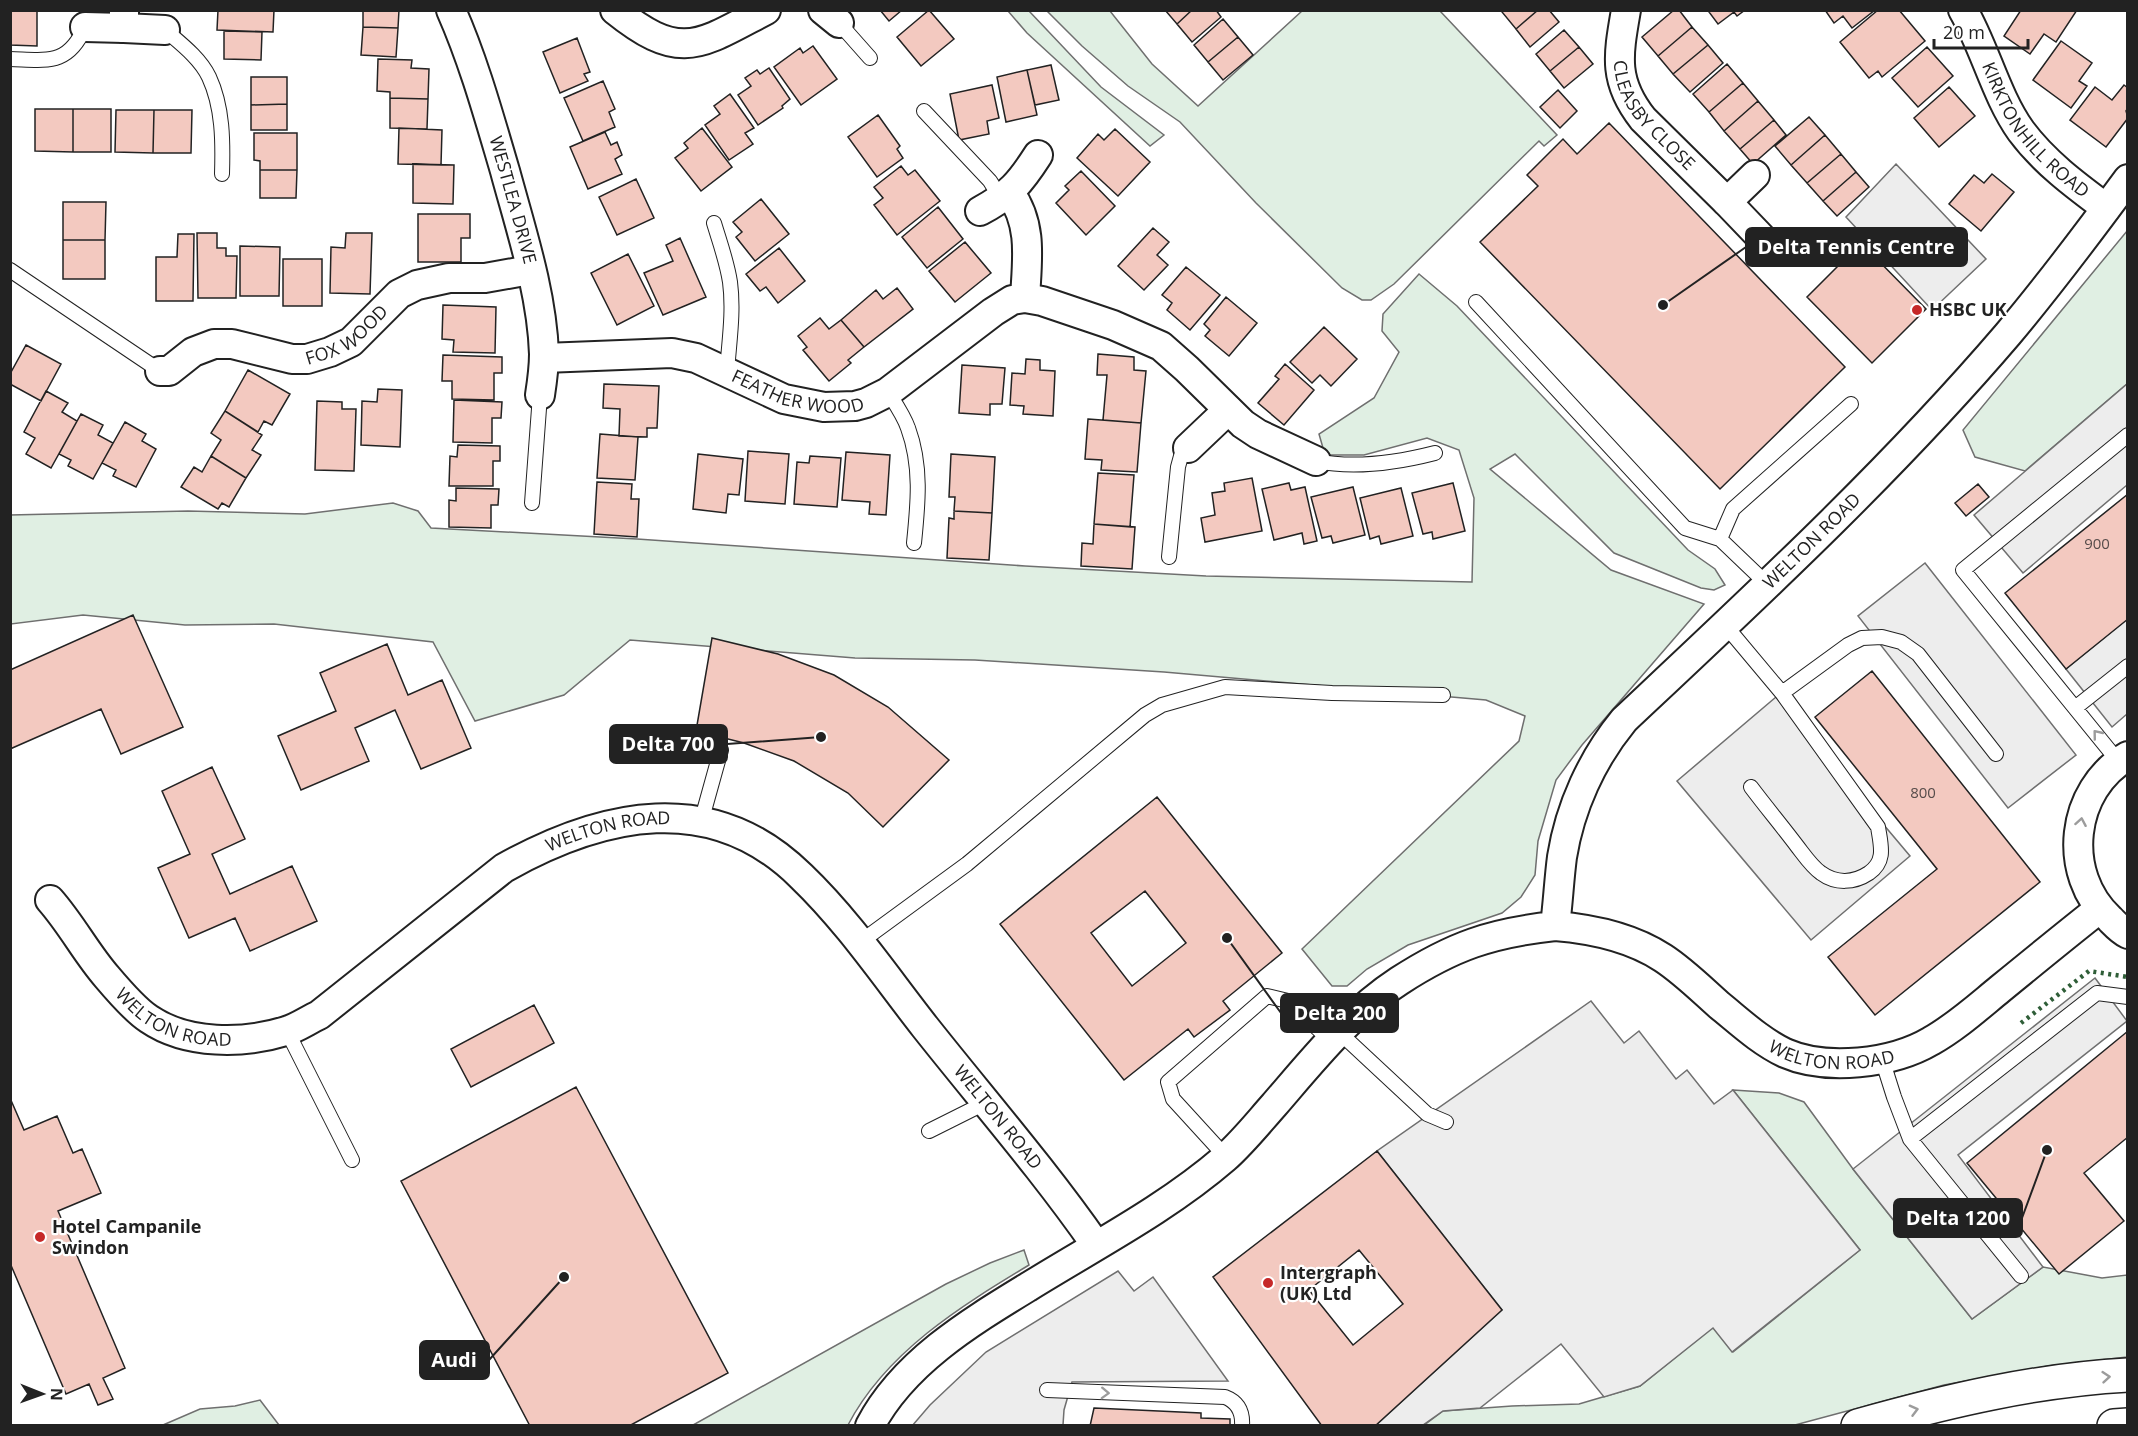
<svg xmlns="http://www.w3.org/2000/svg" width="2138" height="1436" font-family="'Open Sans',sans-serif">
<rect width="100%" height="100%" fill="#fff"/>
<path fill="#e0efe3" stroke="#6f6f6f" stroke-width="1.5" d="M1008,11H1029L1101,87L1164,135L1150,146L1027,33Z
M1047,11H1110L1152,64L1198,106L1302,11H1440L1557,135L1544,146L1539,141L1394,284L1371,300H1362L1342,288L1256,203L1180,122L1128,86L1082,46Z
M2127,231V384L2025,471L1975,457L1963,430Z
M1419,274L1457,306L1688,550L1715,569L1725,585L1714,590L1701,588L1614,553L1515,454L1490,469L1611,570L1704,604L1582,745L1556,780L1538,841L1535,875L1521,897L1502,913L1408,945L1367,969L1347,986H1332L1302,949L1519,741L1525,716L1486,700L1164,672L975,660L855,658L630,640L564,695L475,721L433,642L274,624L185,625L83,615L11,624L10,515L188,511L305,514L393,503L418,511L431,528L637,539L1025,566L1206,576L1472,582L1474,498L1459,450L1427,438L1364,455H1325L1319,434L1374,398L1399,352L1382,331L1383,314Z
M1733,1090L1779,1093L1804,1102L1853,1169L1972,1319L2043,1267L2102,1278L2127,1275V1357L2048,1366L1944,1385L1795,1425L1423,1426L1443,1411L1512,1406L1579,1404L1640,1386L1713,1327L1733,1352L1860,1250Z
M1024,1250L1029,1265C961,1306 886,1352 848,1425H693L946,1284L990,1263Z
M260,1400L279,1425H163L200,1409L235,1406Z"/>
<path fill="#ededed" stroke="#6f6f6f" stroke-width="1.5" d="M1896,164L1986,259L1932,310L1846,217Z
M2127,384V485L2023,573L1974,515Z
M1925,563L2076,755L2008,808L1858,616Z
M2127,619V714L2112,727L2066,669Z
M1776,697L1910,856L1811,940L1677,781Z
M2095,978L2127,1021L1958,1155L2043,1267L1972,1319L1853,1169Z
M1591,1001L1624,1043L1639,1031L1676,1079L1687,1070L1714,1104L1733,1090L1860,1250L1732,1352L1713,1328L1640,1386L1604,1397L1561,1344L1480,1408L1443,1411L1423,1425L1375,1426L1502,1310L1377,1151Z
M1118,1271L1134,1291L1153,1277L1228,1381L1072,1382L1064,1410L1063,1425L912,1426L930,1405L986,1352Z"/>
<path fill="#f3c9c0" stroke="#222" stroke-width="1.5" fill-rule="evenodd" d="M10,10H37V46L10,45Z
M218,10H274L273,32L217,30Z
M363,10H399L398,28L363,27Z
M880,10H902L889,21Z
M929,10L954,39L921,66L897,37Z
M1165,10H1192L1177,24Z
M1192,10H1216L1221,17L1192,42L1177,24Z
M1503,10H1538L1516,29L1502,12Z
M1538,10H1549L1559,22L1530,47L1516,29Z
M1674,10H1679L1692,27L1658,56L1642,37Z
M1712,10H1745L1737,16L1734,12L1718,24L1709,12Z
M1825,10H1875L1852,28L1843,16L1834,23Z
M1878,10H1899L1925,41L1882,77L1878,71L1869,78L1840,42Z
M2021,10H2077L2056,42L2044,34L2030,54L2004,36Z
M1223,19L1238,37L1208,62L1194,45Z
M363,27L398,28L396,57L361,55Z
M1692,27L1708,45L1673,74L1658,56Z
M1564,30L1579,47L1550,71L1536,54Z
M224,31L262,32L261,60L224,59Z
M1238,37L1253,55L1223,80L1208,62Z
M577,38L590,72L584,74L588,81L560,93L543,52Z
M2061,41L2092,63L2079,81L2087,86L2071,108L2033,80Z
M1708,45L1723,63L1690,92L1673,74Z
M813,46L837,79L801,105L774,67L800,48L803,53Z
M1579,47L1593,64L1564,88L1550,71Z
M1927,47L1953,76L1918,107L1892,78Z
M378,59L412,60L411,68L429,69L428,99L390,98V92L377,91Z
M1727,64L1743,83L1709,112L1693,94Z
M1051,65L1059,100L1035,105L1027,70Z
M769,68L790,99L782,106L783,108L758,125L738,95L751,86L745,78L757,70L760,74Z
M1027,70L1037,115L1006,122L997,77Z
M251,77H287V104L251,105Z
M603,81L615,109L609,112L615,127L583,141L564,98Z
M1743,83L1758,101L1724,131L1709,112Z
M992,85L999,118L987,121L989,134L959,140L950,94Z
M2124,85L2128,88V108L2126,111L2128,118L2106,147L2070,120L2095,87L2112,100Z
M1949,87L1975,116L1939,147L1914,118Z
M1558,90L1577,111L1560,128L1540,107Z
M730,94L754,128L745,133L753,144L729,160L705,125L720,114L714,106Z
M390,98L428,99L427,129L390,128Z
M1758,101L1774,120L1740,149L1724,131Z
M287,104V130H251V105Z
M35,109H73V152L35,151Z
M73,109H111V152H73Z
M116,110H154L153,153L115,152Z
M154,110H192L191,153H153Z
M878,115L900,146L897,149L903,158L877,177L848,137Z
M1809,117L1825,135L1791,165L1775,146Z
M1774,120L1786,135L1753,164L1740,149Z
M1609,123L1845,367L1720,489L1480,242L1538,186L1527,175L1563,139L1577,154Z
M399,128L442,130L441,165L398,164Z
M702,128L732,167L701,191L675,158L688,148L684,143Z
M1115,129L1150,162L1118,196L1077,158L1098,134L1104,140Z
M605,132L611,145L617,142L622,155L615,159L622,174L588,189L570,147Z
M254,133H297V170H260V161L254,160Z
M1825,135L1841,154L1807,183L1791,165Z
M1841,154L1856,172L1823,201L1807,183Z
M413,164L454,165L453,204L413,203Z
M901,166L908,175L915,170L940,201L897,235L874,205L883,198L874,187Z
M260,170H297L296,198H260Z
M1081,171L1115,206L1086,235L1056,203L1069,190L1065,186Z
M1856,172L1869,187L1837,216L1823,201Z
M1992,174L2014,192L1981,231L1949,204L1974,175L1984,183Z
M636,179L654,218L617,235L599,197Z
M761,199L789,234L755,261L736,237L742,232L733,222Z
M63,202H106L105,240H63Z
M938,207L963,239L927,268L902,237Z
M418,214H470V238H461V262H418Z
M1153,228L1169,242L1157,255L1168,265L1144,290L1118,266Z
M197,233H217V248H226V256H237L236,298H198Z
M346,233H372L370,294L330,293L331,247L345,248Z
M178,234H194L193,301H156V257H177Z
M680,238L706,297L663,315L644,273L673,261L666,245Z
M63,240H105V279H63Z
M965,242L991,273L955,302L929,271Z
M1861,243L1926,309L1872,363L1807,297Z
M240,246L280,247L279,296H240Z
M779,248L805,281L778,303L766,287L760,291L746,274Z
M628,254L654,306L617,325L591,273Z
M283,259H322V306H283Z
M1186,267L1220,295L1190,330L1167,310L1172,303L1162,295Z
M897,288L913,309L864,347L841,320L876,290L883,299Z
M1226,297L1257,323L1229,356L1205,336L1210,330L1204,324Z
M443,305L496,307L495,353L453,352L454,340L442,339Z
M820,318L829,329L841,320L864,347L848,360L851,363L829,381L803,350L807,347L798,336Z
M1324,327L1357,359L1331,386L1320,375L1312,383L1290,362Z
M26,345L61,364L41,401L10,384V374Z
M1098,354L1134,357V370L1146,371L1141,423L1103,420L1107,375H1097Z
M443,355L502,357V373H494V400L452,399V381H442Z
M1026,359L1040,360V370L1055,371L1053,416L1023,414L1024,406L1010,405L1012,373L1025,374Z
M1285,364L1314,390L1284,425L1258,403L1279,379L1275,376Z
M962,365L1005,368L1002,404H990V415L959,413Z
M248,370L290,394L272,425L264,421L258,432L225,411Z
M604,384L659,386L657,428H647V437L619,436L620,409L603,408Z
M378,389L402,390L400,447L361,445L362,401L377,402Z
M46,391L68,403L62,412L77,421L51,468L26,454L35,438L24,432Z
M454,400L502,402L501,418H492V443L453,442Z
M317,401L342,402V409H356L354,471L315,470Z
M225,411L262,435L252,450L261,455L246,478L211,456L221,440L211,433Z
M81,414L103,425L98,435L113,443L93,479L68,466L71,460L59,454Z
M1088,419L1141,423L1137,472L1101,470L1102,460L1085,459Z
M125,422L146,434L142,441L156,449L136,487L113,476L116,470L102,463Z
M600,434L638,437L635,480L597,478Z
M458,445L500,446V461H493V486H449L450,456L457,457Z
M748,451L789,454L785,504L745,501Z
M846,452L890,455L886,515L869,514L870,502L842,500Z
M698,454L743,459L739,495L728,494L726,513L693,509Z
M951,454L995,457L992,513L954,511L955,497H949Z
M211,456L246,478L229,507L222,503L218,509L181,487L194,467L202,472Z
M810,456L841,458L837,507L794,504L797,462L809,463Z
M1098,473L1134,475L1130,527L1094,524Z
M1252,478L1262,531L1205,542L1201,518L1215,515L1212,493L1225,491L1224,483Z
M597,482L632,484L631,499H639L637,537L594,534Z
M1289,483L1291,490L1305,487L1317,541L1304,544L1302,533L1274,540L1262,489Z
M1453,483L1465,531L1433,539L1432,532L1423,534L1412,493Z
M1978,484L1989,497L1966,516L1955,503Z
M1353,487L1365,535L1333,543L1331,536L1322,538L1311,497Z
M456,488L499,489L498,505H491V528L449,527V500L456,501Z
M1401,488L1413,536L1381,544L1379,536L1370,539L1360,498Z
M2128,494V619L2066,669L2005,593Z
M954,511L992,513L989,560L947,558L949,518L954,519Z
M1094,524L1135,527L1132,569L1081,566L1082,543L1093,544Z
M133,615L183,727L121,754L101,709L10,749V670Z
M712,638L778,654L834,675L888,707L949,760L883,827L848,793L794,761L744,743L696,731Z
M387,644L408,695L442,680L471,748L421,769L395,710L355,728L369,761L301,790L278,736L336,711L320,673Z
M1872,671L2040,882L1875,1015L1828,957L1937,869L1815,717Z
M212,767L245,839L212,854L230,894L292,866L317,921L250,951L235,918L189,938L158,868L190,854L162,791Z
M1157,797L1282,953L1223,1001L1230,1010L1194,1037L1188,1029L1124,1080L1000,924ZM1145,891L1186,943L1132,986L1091,933Z
M534,1005L554,1043L471,1087L451,1049Z
M2128,1031V1137L2084,1173L2124,1221L2059,1274L1967,1163Z
M576,1087L728,1373L629,1426H530L401,1181Z
M10,1098L24,1130L57,1116L73,1153L82,1149L101,1193L58,1211L125,1368L103,1378L113,1399L98,1405L89,1384L66,1394L10,1263Z
M1377,1151L1502,1310L1375,1426H1322L1213,1277ZM1359,1250L1403,1304L1353,1345L1309,1290Z
M1094,1408L1201,1413V1418L1230,1419V1426H1090Z"/>
<g fill="none" stroke-linecap="round" stroke-linejoin="round">
<defs>
<path id="lane" d="M839,23L870,58
M165,30C180,43 200,58 209,77C223,107 223,142 222,174
M10,59C47,60 68,66 85,27
M924,111L990,181L1001,199
M714,223C720,243 727,262 730,282C734,312 729,342 727,372
M10,270L160,371
M1476,302L1685,528L1720,539L1767,584
M888,392C895,403 904,416 908,428C922,466 918,504 914,543
M1316,461C1355,469 1396,463 1435,453
M532,503L540,395
M1720,539L1733,509L1851,404
M1169,557L1178,467L1181,456L1188,448
M1725,625L1782,693L1878,827C1881,846 1886,861 1869,873C1854,883 1836,884 1821,873C1812,867 1804,855 1797,846C1782,826 1766,807 1751,787
M1782,693L1848,645L1862,638L1882,637L1901,642L1918,654L1996,754
M2075,708L2128,666
M2118,761L1963,570L2128,435
M701,822L721,750
M859,943L967,864L1145,715L1162,705L1225,687L1332,693L1443,695
M287,1031L352,1160
M1340,1033L1427,1114L1446,1122
M1882,1059L1894,1097L1910,1139L2021,1276
M929,1131L985,1103
M1910,1139L2097,993L2128,997
M1226,1157L1173,1099L1168,1082L1267,996L1288,1001L1331,1041
M1047,1390L1225,1397C1238,1402 1243,1412 1242,1426"/>
<g id="street">
<path id="s1" d="M451,10C474,62 489,117 505,171C521,230 542,293 544,354C544,368 542,382 540,395"/>
<path d="M615,10C681,63 699,45 766,10"/>
<path d="M823,10L839,23"/>
<path id="s2" d="M1626,10C1618,56 1613,81 1643,119L1727,202L1774,251"/>
<path id="s3" d="M1963,10C1985,48 1996,96 2021,131C2044,162 2075,185 2106,208"/>
<path d="M85,27L124,28V10"/>
<path d="M124,28L165,30"/>
<path d="M1727,202L1755,175"/>
<path d="M980,211C1010,195 1020,183 1038,155"/>
<path d="M1025,298L1042,301L1113,325L1161,346L1187,369L1243,424L1258,434L1316,461"/>
<path id="s4" d="M544,358L672,353L696,358L784,399L824,407L855,406L866,403L888,392L993,312L1012,300L1025,298C1027,260 1033,225 1010,193"/>
<path id="s5" d="M160,371H169L193,352L214,344H232L292,359H307L330,352L351,342L399,294L417,285L449,278H485L530,270"/>
<path d="M1188,448L1228,410"/>
<path d="M2128,756C2070,789 2061,874 2110,919C2115,924 2120,930 2128,934"/>
<path id="s6" d="M50,900C72,925 86,953 107,977C118,990 135,1010 149,1019C187,1045 244,1044 286,1031C297,1028 308,1020 319,1015L504,868C602,813 712,788 801,876C848,921 885,976 925,1027C982,1099 1043,1169 1096,1245"/>
<path id="s7" d="M1555,926C1592,929 1631,937 1663,958C1683,971 1701,989 1719,1005C1740,1022 1760,1041 1785,1053C1826,1071 1892,1064 1931,1041C1956,1027 1978,1007 2000,989C2033,962 2066,935 2099,909"/>
<path id="s8" d="M870,1426C903,1363 969,1323 1028,1287C1094,1246 1166,1209 1225,1158C1243,1142 1258,1123 1274,1105C1312,1061 1350,1013 1399,981C1453,946 1491,933 1555,926C1558,903 1559,880 1562,857C1570,807 1592,759 1624,720C1756,596 1890,472 2008,334C2050,284 2089,232 2128,179"/>
</g>
<path id="secondary" d="M1858,1426C1947,1401 2035,1380 2128,1375
M2114,1426L2128,1425"/>
</defs>
<use href="#lane" stroke="#222" stroke-width="16"/>
<use href="#street" stroke="#222" stroke-width="32"/>
<use href="#secondary" stroke="#222" stroke-width="36"/>
<use href="#lane" stroke="#fff" stroke-width="14"/>
<use href="#street" stroke="#fff" stroke-width="28"/>
<use href="#secondary" stroke="#fff" stroke-width="33"/>
<path stroke="#2f5e38" stroke-width="4.5" stroke-dasharray="3 4.5" stroke-linecap="butt" d="M2021,1023L2089,971L2128,977"/>
</g>
<defs><path id="oneway-chevron" d="M-2-3.5L2.5 0L-2 3.5" fill="none" stroke-width="1.6" stroke-linecap="round" stroke-linejoin="round" transform="scale(1.5)"/></defs>
<g stroke="#9c9c9c">
<use href="#oneway-chevron" transform="translate(2097 734) rotate(-129)"/>
<use href="#oneway-chevron" transform="translate(2081 822) rotate(-80)"/>
<use href="#oneway-chevron" transform="translate(2106 1377) rotate(-5)"/>
<use href="#oneway-chevron" transform="translate(1105 1393) rotate(2)"/>
<use href="#oneway-chevron" transform="translate(1914 1410) rotate(-15)"/>
</g>
<g fill="#c62828" stroke="#fff" stroke-width="2">
<circle cx="1917" cy="310" r="6"/>
<circle cx="40" cy="1237" r="6"/>
<circle cx="1268" cy="1283" r="6"/>
</g>
<g text-anchor="middle" stroke-width="4.5" stroke-linejoin="round" paint-order="stroke">
<g font-size="15" fill="#564c4a">
<text x="2097" y="549">900</text>
<text x="1923" y="798">800</text>
</g>
<g font-size="18" fill="#222" stroke="#fff">
<text dy="6" stroke="none"><textPath href="#s2" startOffset="117">CLEASBY CLOSE</textPath></text>
<text dy="6" stroke="none"><textPath href="#s3" startOffset="142">KIRKTONHILL ROAD</textPath></text>
<text dy="6" stroke="none"><textPath href="#s1" startOffset="200">WESTLEA DRIVE</textPath></text>
<text dy="6" stroke="none"><textPath href="#s5" startOffset="204">FOX WOOD</textPath></text>
<text dy="6" stroke="none"><textPath href="#s4" startOffset="262">FEATHER WOOD</textPath></text>
<text dy="6" stroke="none"><textPath href="#s8" startOffset="1346">WELTON ROAD</textPath></text>
<text dy="6" stroke="none"><textPath href="#s6" startOffset="682">WELTON ROAD</textPath></text>
<text dy="6" stroke="none"><textPath href="#s6" startOffset="178">WELTON ROAD</textPath></text>
<text dy="6" stroke="none"><textPath href="#s7" startOffset="316">WELTON ROAD</textPath></text>
<text dy="6" stroke="none"><textPath href="#s6" startOffset="1204">WELTON ROAD</textPath></text>
</g>
<g font-size="18" font-weight="bold" fill="#222" stroke="#fff" text-anchor="start">
<text x="1929" y="316">HSBC UK</text>
<text x="52" y="1233">Hotel Campanile<tspan x="52" dy="21">Swindon</tspan></text>
<text x="1280" y="1279">Intergraph<tspan x="1280" dy="21">(UK) Ltd</tspan></text>
</g>
</g>
<path fill="none" stroke="#222" stroke-width="2" d="M1663 305L1746 247M821 737L727 744M1227 938L1281 1013M2047 1150L2022 1218M564 1277L489 1360"/>
<g fill="#222" stroke="#fff" stroke-width="2">
<circle cx="1663" cy="305" r="6"/>
<circle cx="821" cy="737" r="6"/>
<circle cx="1227" cy="938" r="6"/>
<circle cx="2047" cy="1150" r="6"/>
<circle cx="564" cy="1277" r="6"/>
</g>
<g fill="#222" stroke="#222" stroke-width="2">
<rect x="1746" y="228" width="221" height="38" rx="6"/>
<rect x="610" y="725" width="117" height="38" rx="6"/>
<rect x="1281" y="994" width="117" height="38" rx="6"/>
<rect x="1894" y="1199" width="128" height="38" rx="6"/>
<rect x="420" y="1341" width="69" height="38" rx="6"/>
</g>
<g font-size="20" text-anchor="middle" font-weight="bold" fill="#fff">
<text x="1856" y="254">Delta Tennis Centre</text>
<text x="668" y="751">Delta 700</text>
<text x="1340" y="1020">Delta 200</text>
<text x="1958" y="1225">Delta 1200</text>
<text x="454" y="1367">Audi</text>
</g>
<rect width="2138" height="1436" fill="none" stroke="#222222" stroke-width="24"/>
<g transform="translate(42 1394) rotate(91)" stroke="#ffffff" stroke-width="4.5" paint-order="stroke">
<path d="M0-4.5L10 22L0 15L-10 22Z" fill="#222222"/>
<text y="-9" font-size="16" font-weight="bold" text-anchor="middle" fill="#222222">N</text>
</g>
<path d="M1934 39v9h94v-9" fill="none" stroke="#222222" stroke-width="3"/>
<text x="1943" y="39" font-size="18" fill="#222222" stroke="#ffffff" stroke-width="4.5" paint-order="stroke">20 m</text>
</svg>
